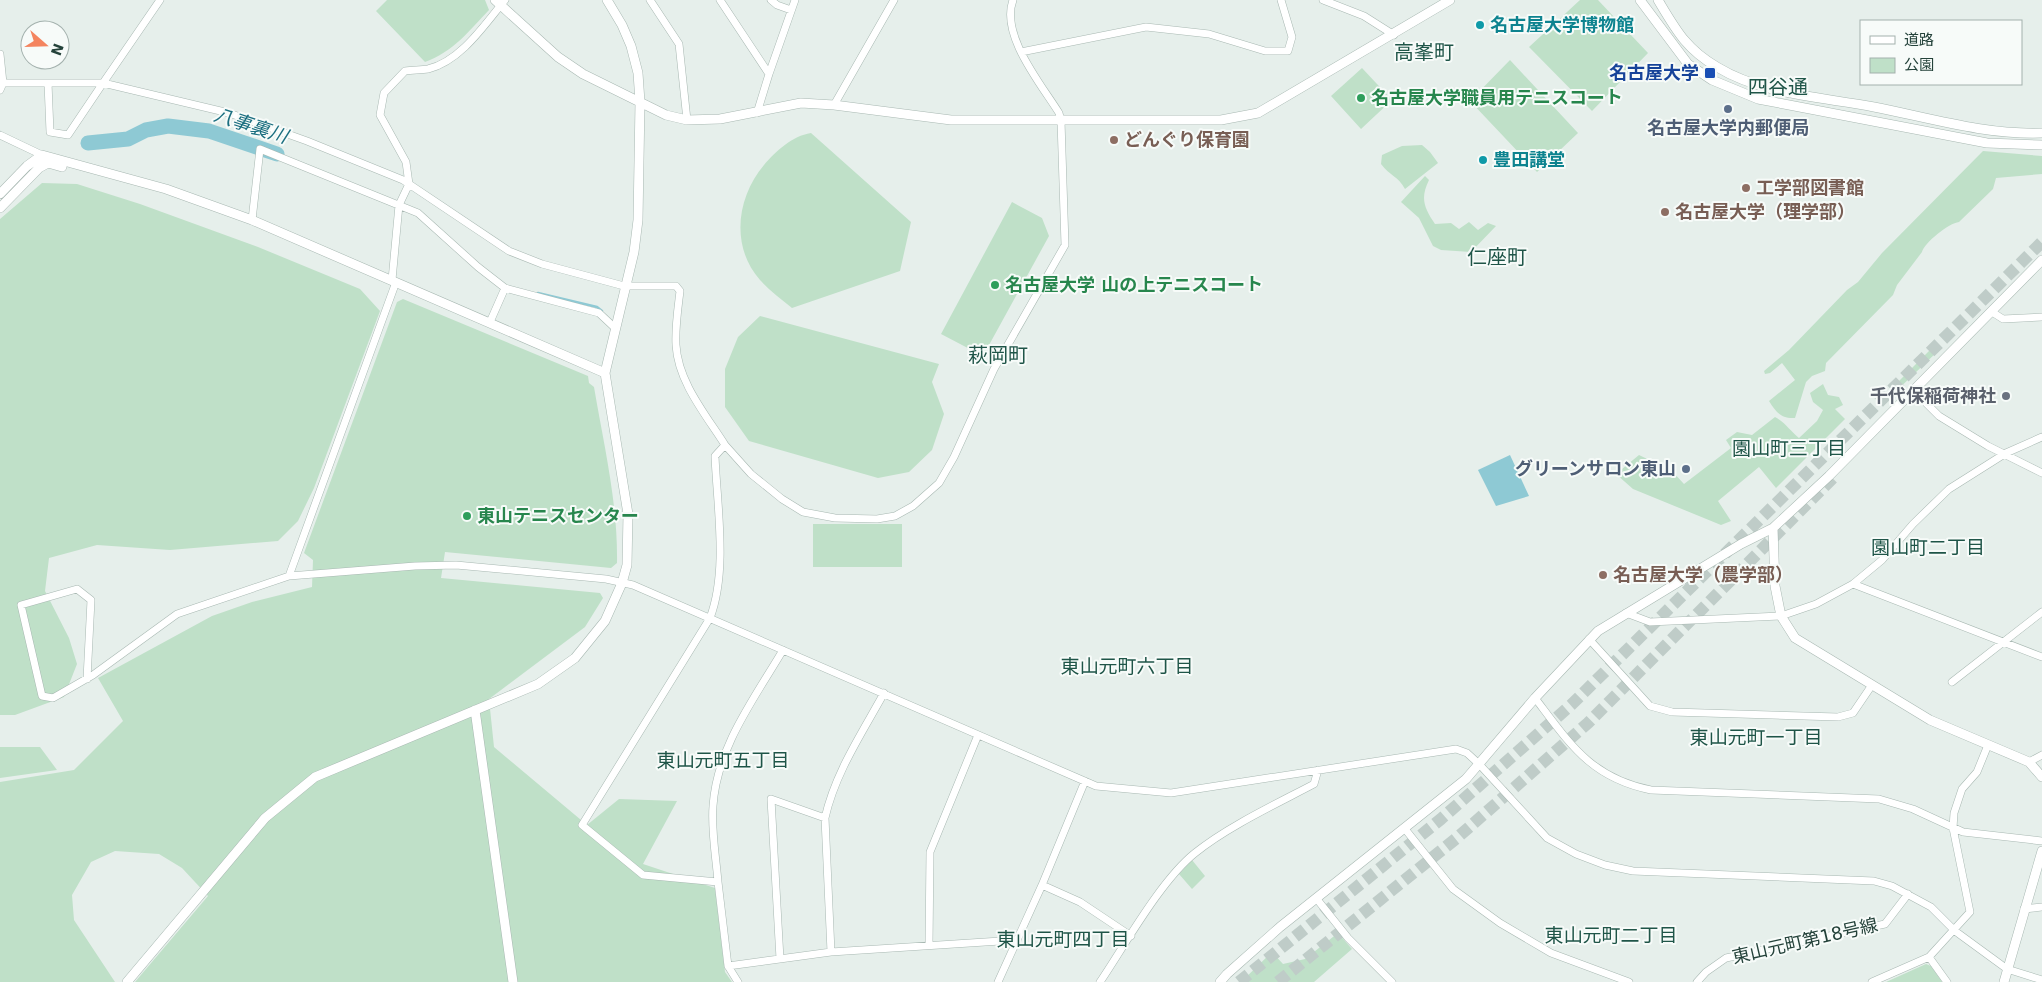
<svg xmlns="http://www.w3.org/2000/svg" width="2042" height="982" font-family="'DejaVu Sans','Noto Sans JP',sans-serif">
<rect width="100%" height="100%" fill="#e6efeb"/>
<path fill="#bfe0c8" d="M387,0H485L489,10C469,31 453,52 425,62L376,11Z
M1580,0H1598L1648,53L1592,111L1529,47Z
M1510,60L1578,133L1537,172L1470,101Z
M1362,68L1392,100L1361,129L1331,96Z
M811,133L911,222L900,271L792,308C781,299 769,290 760,280C730,246 737,197 764,165C776,151 792,136 811,133Z
M1422,145L1430,152L1438,163L1405,189C1398,176 1390,176 1381,164L1382,155L1402,146Z
M1983,151L2042,156V174L1996,178L1993,189L1959,222C1949,223 1924,243 1922,252L1897,285L1893,295L1826,363L1825,371L1812,376L1806,382L1795,418C1781,419 1776,412 1769,401L1795,380L1782,363L1770,373L1765,374L1764,371L1789,350L1847,290L1858,282L1882,253Z
M1425,176L1429,180C1420,198 1424,208 1435,224L1451,223L1459,229L1469,222L1478,230L1488,223L1496,226L1471,252L1441,250L1433,246L1419,218L1401,202Z
M42,183L77,184L140,204L258,247L360,289L380,311L314,488L298,521L278,541L170,550L97,545L49,558L45,591L69,638L77,664L64,697L15,715H0V219Z
M1012,202L1042,218L1049,236L983,356L941,334Z
M403,299L588,376L589,383L594,387C604,446 618,503 617,563L611,568L445,552L441,578L600,593L603,598L585,627L489,699L494,747L587,825L619,799L677,801L643,864L715,888L725,972L732,982H135L208,896L182,868L159,854L115,851L91,862L72,895L74,920L115,982H0V782L74,770L123,721L98,678L212,616L252,602L312,587L313,560L304,553L397,302Z
M760,316L939,364L932,382L944,414L932,450L909,472L878,478L749,441L725,407V369L738,337Z
M1931,349L1938,351L1889,398L1890,390Z
M1823,384L1828,395L1839,397L1843,405L1835,409L1845,419L1776,488L1759,467L1718,501L1731,521L1721,525L1633,489L1616,474L1639,455L1672,471L1684,484L1731,448L1726,440L1737,432L1752,435L1775,417C1786,423 1790,431 1799,438L1817,421L1823,410L1813,402L1810,393Z
M813,524H902V567H813Z
M0,747H40L57,770L0,778Z
M1192,860L1205,876L1192,889L1179,874Z
M1338,933L1352,949L1314,982H1241L1272,952L1283,964L1305,959Z
M1926,964L1931,966L1942,982H1886Z"/>
<path fill="#8ec9d4" d="M1510,455L1529,496L1496,506L1478,470Z"/>
<g fill="none" stroke-linecap="round" stroke-linejoin="round">
<path stroke="#8ec9d4" stroke-width="2.5" d="M538,293L597,307L602,311"/>
<path stroke="#8ec9d4" stroke-width="15" d="M88,143L128,139L146,130L168,126L209,131L277,154"/>
<path stroke="#bfccc8" stroke-width="12" stroke-dasharray="12 6" stroke-linecap="butt" d="M1239,982L1441,819L1571,705L2042,242
M1278,982L1458,837L1588,723L1834,477"/>
<defs>
<path id="minor" d="M650,0L679,44L687,120
M720,0L769,74L757,113
M771,0L777,5L791,10
M1323,0L1364,16L1394,35
M1021,52L1146,27L1209,34L1265,51H1288L1292,37L1281,0
M0,54L3,83L0,90
M769,74L795,0
M3,83H103L160,0
M48,83L50,132L68,135L103,83L229,113L307,141L403,180L509,251L542,264L624,286H676L680,291C678,308 675,327 676,345C678,382 706,415 725,445
M834,105L894,0
M0,135L42,155L39,168
M252,220L260,149L418,213L478,267L505,288
M392,280L399,205L409,184L406,162L380,115L384,93L405,71C413,70 421,70 428,69C461,61 485,24 505,0
M1992,312L2003,319L2042,317
M490,322L505,288L599,313L615,328
M1913,390L1939,416L1988,446L2042,473
M289,576L396,282
M1853,584L2042,657
M1626,613L1650,622L1781,616L1816,604L1853,584L1882,560L1913,524L1949,489L2006,453L2042,437
M1589,639L1650,706L1672,712L1838,717L1853,713L1872,685
M87,679L91,600L77,589L21,605L42,696L53,698L93,675L177,614L289,576L415,566L456,565L606,579L633,585L1096,786L1171,793L1456,749L1467,753L1479,764L1547,838L1576,854L1605,865L1633,871L1874,881L1892,886L1931,907L1955,931L2007,969L2042,980
M1952,682L2042,612
M1535,698C1570,744 1591,778 1651,790L1879,799L1913,809L1963,832L2042,841
M2029,762L2042,755
M1405,829L1453,889L1500,923L1551,953L1629,982
M718,882C716,857 711,830 713,806C717,747 754,699 783,650
M1042,885L1080,902L1131,936
M1316,898L1348,938L1392,982
M2024,909L2042,907
M929,945L930,852L978,735
M831,952L825,818C835,773 862,733 884,693
M1929,957L1947,982
M780,959L771,799L825,818
M728,966L831,952L1016,940
M738,982L728,966L718,882L643,875L582,825L710,618C728,571 717,506 715,456L725,445L751,474L782,499L803,512L835,518L877,519L895,516L913,506L939,483L954,457L994,369L1065,245L1061,121L1059,113C1041,84 1000,35 1013,0
M998,982L1042,885L1085,781
M1100,982C1125,945 1161,880 1195,853C1227,827 1276,804 1314,784L1318,770
M1697,982L1706,972L1726,958L1885,924L1908,894
M1872,982L1929,957L1970,912L1953,828L1954,813L1962,789L1977,772L1988,745"/>
<path id="tertiary" d="M495,0L558,57L583,74L666,115L687,120L720,119L801,103L834,105L951,120H1221L1258,113L1450,0
M1640,0L1688,64L1712,80L1758,99L1987,143L2042,145
M1658,0C1676,30 1686,49 1717,67C1763,95 1822,97 1874,107C1930,118 1985,135 2042,133
M0,194L27,166L42,155L166,189L252,220L605,373
M0,208L39,168L48,163L62,167
M1773,528L1775,586L1781,616L1795,638L1930,720L2029,762L2042,777
M475,710L513,982
M127,982L265,818L315,777L538,684L575,658L605,621L622,583L627,565L628,514L605,373L634,252L638,220L640,102L638,73L631,46L622,25L607,0
M1220,982L1227,974L1280,927L1466,779L1535,698L1598,631L1741,544L1773,528L1829,476L2042,260
M2004,982L2042,851"/>
</defs>
<use href="#minor" stroke="#a8b8b2" stroke-width="8"/>
<use href="#tertiary" stroke="#a8b8b2" stroke-width="10"/>
<use href="#minor" stroke="#fff" stroke-width="7"/>
<use href="#tertiary" stroke="#fff" stroke-width="9"/>
</g>
<g fill="#0f9aa8" stroke="#f7fbf9" stroke-width="2">
<circle cx="1480" cy="25" r="5"/>
<circle cx="1483" cy="160" r="5"/>
</g>
<rect fill="#1a4fb4" stroke="#f7fbf9" stroke-width="2" x="1704" y="67" width="12" height="12" rx="2.5"/>
<g fill="#2e9e5b" stroke="#f7fbf9" stroke-width="2">
<circle cx="1361" cy="98" r="5"/>
<circle cx="995" cy="285" r="5"/>
<circle cx="467" cy="516" r="5"/>
</g>
<g fill="#5c6f8a" stroke="#f7fbf9" stroke-width="2">
<circle cx="1728" cy="109" r="5"/>
<circle cx="1686" cy="469" r="5"/>
</g>
<g fill="#8d6e63" stroke="#f7fbf9" stroke-width="2">
<circle cx="1114" cy="140" r="5"/>
<circle cx="1746" cy="188" r="5"/>
<circle cx="1665" cy="212" r="5"/>
<circle cx="1603" cy="575" r="5"/>
</g>
<circle fill="#6b7280" stroke="#f7fbf9" stroke-width="2" cx="2006" cy="396" r="5"/>
<g text-anchor="middle" stroke-width="4" stroke-linejoin="round" paint-order="stroke">
<g font-size="18" font-weight="bold" fill="#0d838f" stroke="#f7fbf9" text-anchor="start">
<text x="1490" y="31">名古屋大学博物館</text>
<text x="1493" y="166">豊田講堂</text>
</g>
<g font-size="18" font-weight="bold" fill="#164399" stroke="#f7fbf9" text-anchor="end">
<text x="1699" y="79">名古屋大学</text>
</g>
<g font-size="18" font-weight="bold" fill="#27864d" stroke="#f7fbf9" text-anchor="start">
<text x="1371" y="104">名古屋大学職員用テニスコート</text>
<text x="1005" y="291">名古屋大学 山の上テニスコート</text>
<text x="477" y="522">東山テニスセンター</text>
</g>
<g font-size="18" font-weight="bold" fill="#4e5e75" stroke="#f7fbf9">
<text x="1728" y="134">名古屋大学内郵便局</text>
<text x="1676" y="475" text-anchor="end">グリーンサロン東山</text>
</g>
<g font-size="18" font-weight="bold" fill="#785e54" stroke="#f7fbf9" text-anchor="start">
<text x="1124" y="146">どんぐり保育園</text>
<text x="1756" y="194">工学部図書館</text>
<text x="1675" y="218">名古屋大学（理学部）</text>
<text x="1613" y="581">名古屋大学（農学部）</text>
</g>
<g font-size="18" font-weight="bold" fill="#5b616d" stroke="#f7fbf9" text-anchor="end">
<text x="1996" y="402">千代保稲荷神社</text>
</g>
<g font-size="18" fill="#24423a" stroke="#f7fbf9">
<text transform="translate(1805 941) rotate(-13)" y="6">東山元町第18号線</text>
</g>
<g font-size="19" font-style="italic" fill="#1c6f80" stroke="#f7fbf9">
<text transform="translate(251 125) rotate(18)" y="7">八事裏川</text>
</g>
<g font-size="19" fill="#1f5548" stroke="#f7fbf9">
<text x="1789" y="455">園山町三丁目</text>
<text x="1928" y="554">園山町二丁目</text>
<text x="1127" y="673">東山元町六丁目</text>
<text x="1756" y="744">東山元町一丁目</text>
<text x="723" y="767">東山元町五丁目</text>
<text x="1611" y="942">東山元町二丁目</text>
<text x="1063" y="946">東山元町四丁目</text>
</g>
<g font-size="20" fill="#1f5548" stroke="#f7fbf9">
<text x="1424" y="59">高峯町</text>
<text x="1778" y="94">四谷通</text>
<text x="1497" y="264">仁座町</text>
<text x="998" y="362">萩岡町</text>
</g>
</g>
<rect x="1860" y="20" width="162" height="65" fill="#f7fbf9" stroke="#a3b1ad"/>
<rect x="1870" y="36" width="25" height="8" fill="#ffffff" stroke="#a3b1ad"/>
<text x="1904" y="45" font-size="15" fill="#24423a">道路</text>
<rect x="1870" y="58" width="25" height="15" fill="#bfe0c8" stroke="#a3b1ad"/>
<text x="1904" y="70" font-size="15" fill="#24423a">公園</text>
<g transform="translate(45 45) rotate(110)"><circle r="24" fill="#f7fbf9" stroke="#a3b1ad"/>
<path d="M0-4L9 19L0 12L-9 19Z" fill="#f4845f"/>
<text y="-8" font-size="14" font-weight="bold" text-anchor="middle" fill="#24423a">N</text>
</g>
</svg>
